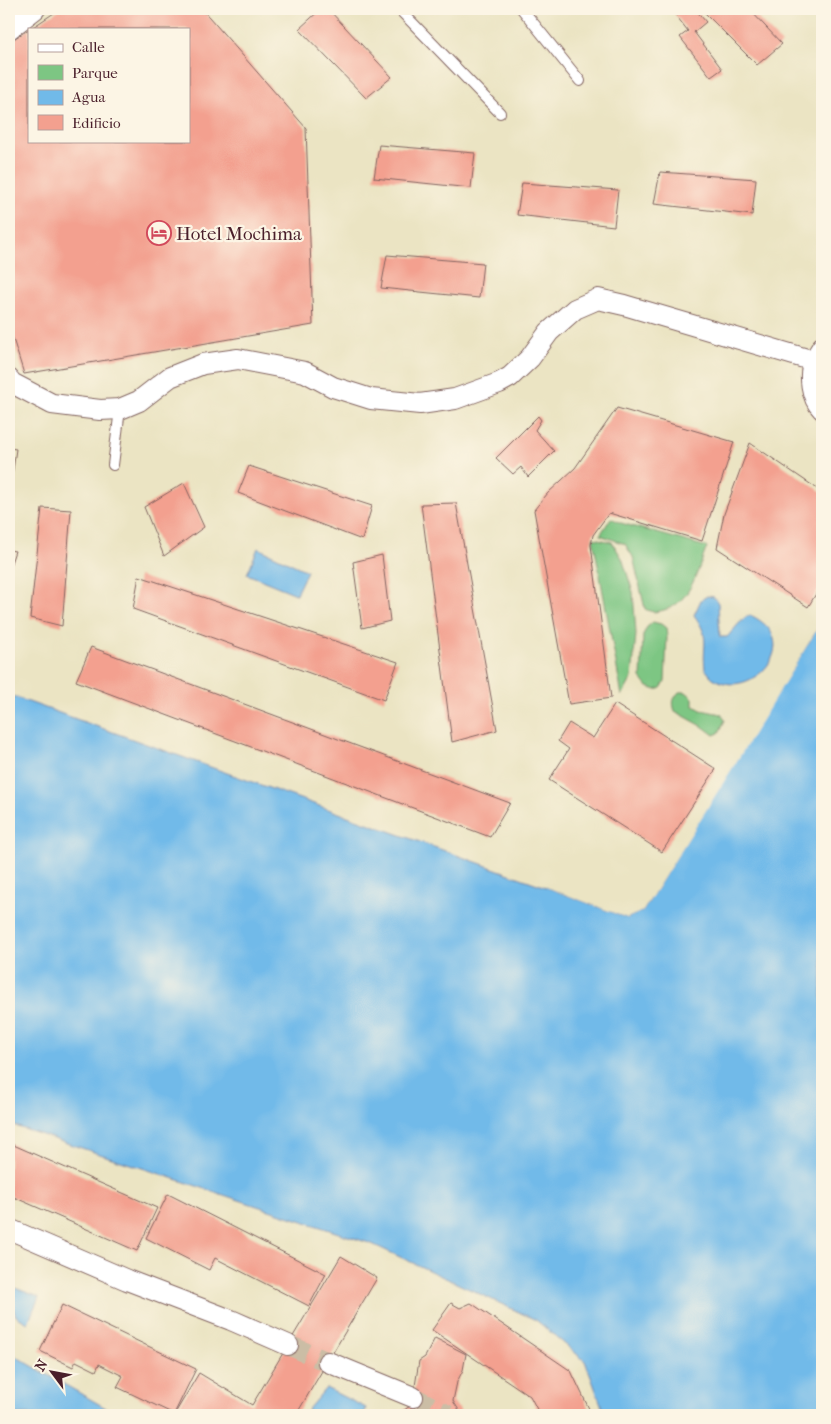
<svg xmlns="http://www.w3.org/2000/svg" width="831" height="1424" font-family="'IM FELL French Canon',serif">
<rect width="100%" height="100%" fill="#fcf5e5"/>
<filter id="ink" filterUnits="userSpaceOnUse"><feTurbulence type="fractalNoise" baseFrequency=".02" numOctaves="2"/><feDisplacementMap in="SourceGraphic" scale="10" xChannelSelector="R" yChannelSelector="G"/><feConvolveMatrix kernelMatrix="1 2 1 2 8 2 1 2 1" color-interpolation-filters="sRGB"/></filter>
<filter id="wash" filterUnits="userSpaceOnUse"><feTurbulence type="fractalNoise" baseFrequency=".0096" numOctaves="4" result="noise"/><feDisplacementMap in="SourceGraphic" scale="20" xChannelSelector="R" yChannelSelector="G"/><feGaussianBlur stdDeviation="1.12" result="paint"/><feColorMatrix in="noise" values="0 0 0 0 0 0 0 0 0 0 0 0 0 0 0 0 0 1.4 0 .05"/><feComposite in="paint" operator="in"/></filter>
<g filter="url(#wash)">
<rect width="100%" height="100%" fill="#ebe4c3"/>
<path fill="#7dc683" stroke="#647257" d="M611,518L621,523L707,547C698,569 690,604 664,610C656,612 653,613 645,609L633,557L625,544L600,535Z
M593,538L612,542L622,558L633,592L636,634L632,678L622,696Z
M653,622L661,624L666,628L667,636L665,682L661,688L656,690L648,687L641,678L643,635L647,627Z
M679,692H686L693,698V705L701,710L721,714L725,720L719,733L714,735L702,726L675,711C672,702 673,699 679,692Z"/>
<path fill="#71bae9" stroke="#5e6c8a" d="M258,548L307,571L296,594L247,574Z
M707,596L714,597L718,603L720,637H727C733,631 742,618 750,615C809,642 749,703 713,678C710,676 708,672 705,669C702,644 711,638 694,615L701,600Z
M822,621V1415H605L585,1361L536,1320L372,1244L9,1124V695L546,887L627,918L643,911Z
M15,1288L39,1297L28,1323L16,1316L10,1301Z
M9,1347L15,1356L118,1415H9Z
M326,1388L366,1408L364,1415H303Z"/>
<path fill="#ebe4c3" d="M822,619V621L745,748L643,911L627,918L546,887L547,885L627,915L641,909Z"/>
<g id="blocks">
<path fill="#f3a08f" d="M60,9H202L306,128L313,325L24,374L9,326V42L29,29V141H189V29H30Z
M321,9H328L392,77L366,98L299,29Z
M671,9H695L706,22L694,32L722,69L711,77L680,37L688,31Z
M701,9H749L782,44L757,65Z
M379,145L475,153L471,188L374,178Z
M660,172L756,179L752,215L654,204Z
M522,183L618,190L614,226L517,215Z
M387,255L483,263L479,298L381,288Z
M617,408L734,442L702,541L609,513L593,535L591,545L611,698L569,704L534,510L548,493L575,468Z
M538,416L541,420L535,430L554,451L528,477L521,467L513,474L496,458Z
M750,443L822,492V584L808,607L717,548L724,514Z
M9,448L16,449L11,484H9Z
M249,466L372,506L362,540L238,493Z
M184,483L204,527L164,556L144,507Z
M456,503L497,730L452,742L421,504Z
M42,508L71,510L62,626L30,618Z
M9,550L15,551L9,569Z
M382,555L390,621L362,628L353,562Z
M139,576L398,662L384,700L133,609Z
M91,647L510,803L490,837L76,681Z
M615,704L716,769L662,852L549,780L569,749L558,741L569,723L593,738Z
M9,1143L157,1208L137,1251L9,1195Z
M168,1194L326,1274L309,1306L215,1258L209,1270L146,1238Z
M341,1256L377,1278L296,1415H174L199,1373L252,1405Z
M451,1303L460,1308L471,1303L571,1371L592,1415H540L530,1396L432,1330Z
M62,1305L196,1369L174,1414L117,1387L123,1376L99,1364L96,1371L76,1361L73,1367L40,1351Z
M435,1338L466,1354L463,1370L457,1382L453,1401L461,1413L460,1415H396L412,1405L419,1361L425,1357Z"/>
</g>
</g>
<g filter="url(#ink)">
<use href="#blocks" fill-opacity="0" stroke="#826460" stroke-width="1"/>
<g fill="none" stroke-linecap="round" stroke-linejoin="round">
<path stroke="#cbbda5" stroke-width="20" stroke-dasharray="20 10" stroke-linecap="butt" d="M288,1345L328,1362
M413,1397L448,1415"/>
<defs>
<path id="service" d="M399,9L500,113
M522,9L580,81
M113,465L120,409"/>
<path id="minor" d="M9,29L35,9
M822,347C820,351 816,356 814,360C808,375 811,398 822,409
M9,379L12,383L52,404L100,410L120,409L139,401L170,377L203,364L238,359L305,372L333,387L371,399L420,404L455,399L499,383L510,377L530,358L549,332L575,309L598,299L624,305L814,361
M9,1229L127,1280L231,1320L288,1345
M328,1362L413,1397"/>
</defs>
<use href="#service" stroke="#826460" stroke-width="12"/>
<use href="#minor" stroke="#826460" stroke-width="22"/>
<use href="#service" stroke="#fff" stroke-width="10"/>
<use href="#minor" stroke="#fff" stroke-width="20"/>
</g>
</g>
<defs>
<symbol id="hotel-ring" viewBox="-11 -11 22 22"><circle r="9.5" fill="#fcf5e5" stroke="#d1495b" stroke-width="1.5"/><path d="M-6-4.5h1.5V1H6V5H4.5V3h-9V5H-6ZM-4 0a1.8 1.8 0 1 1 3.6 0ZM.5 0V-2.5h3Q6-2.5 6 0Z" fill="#d1495b"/></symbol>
</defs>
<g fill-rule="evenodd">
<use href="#hotel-ring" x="145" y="219" width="28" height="28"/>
</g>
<g text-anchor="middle" stroke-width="4.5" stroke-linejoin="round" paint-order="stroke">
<g font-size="19" fill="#4a1f2b" stroke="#fcf5e5" text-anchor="start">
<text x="176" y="240">Hotel Mochima</text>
</g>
</g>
<rect width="831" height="1424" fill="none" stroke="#fcf5e5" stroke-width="30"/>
<rect x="28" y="28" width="162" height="115" fill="#fcf5e5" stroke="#b59f9b"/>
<rect x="38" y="44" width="25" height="8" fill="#ffffff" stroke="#b59f9b"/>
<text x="72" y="52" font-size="15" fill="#4a1f2b">Calle</text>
<rect x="38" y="65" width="25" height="15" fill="#7dc683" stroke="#b59f9b"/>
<text x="72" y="78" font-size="15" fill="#4a1f2b">Parque</text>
<rect x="38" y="90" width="25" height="15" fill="#71bae9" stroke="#b59f9b"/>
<text x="72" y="102" font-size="15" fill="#4a1f2b">Agua</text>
<rect x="38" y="115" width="25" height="15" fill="#f3a08f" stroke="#b59f9b"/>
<text x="72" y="128" font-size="15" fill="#4a1f2b">Edificio</text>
<g transform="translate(52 1372) rotate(302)" stroke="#fcf5e5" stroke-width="4" paint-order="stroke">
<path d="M0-4L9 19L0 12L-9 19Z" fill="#4a1f2b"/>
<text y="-8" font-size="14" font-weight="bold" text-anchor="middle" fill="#4a1f2b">N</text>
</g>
</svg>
